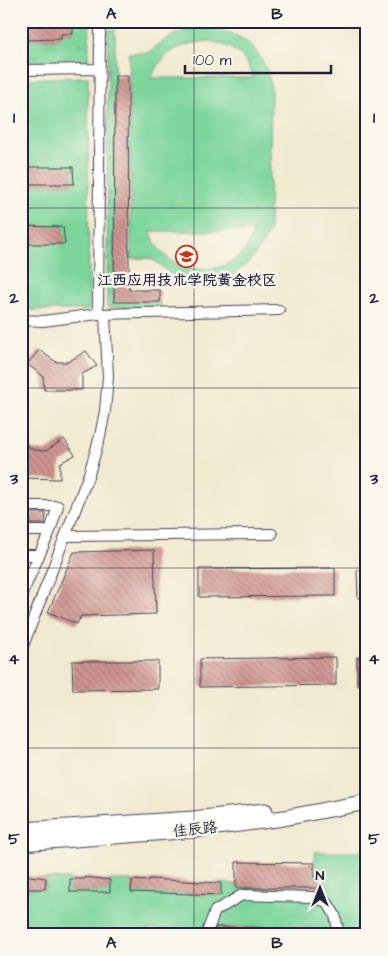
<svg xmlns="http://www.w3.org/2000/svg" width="388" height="956" font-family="'Architects Daughter','LXGW WenKai TC',sans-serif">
<defs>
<pattern id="grass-tufts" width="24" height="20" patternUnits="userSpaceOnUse" patternTransform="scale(1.25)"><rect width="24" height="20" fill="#7cd59b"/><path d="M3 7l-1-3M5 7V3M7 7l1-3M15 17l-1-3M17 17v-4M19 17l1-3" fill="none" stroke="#6bb786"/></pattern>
<pattern id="building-back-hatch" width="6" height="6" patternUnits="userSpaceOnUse" patternTransform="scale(1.25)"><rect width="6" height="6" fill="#cf948f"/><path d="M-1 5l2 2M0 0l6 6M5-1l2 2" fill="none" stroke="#a87876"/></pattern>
</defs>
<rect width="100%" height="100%" fill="#fbf7ec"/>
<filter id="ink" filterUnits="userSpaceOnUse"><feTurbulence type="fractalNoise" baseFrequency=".02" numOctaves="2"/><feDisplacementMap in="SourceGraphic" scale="10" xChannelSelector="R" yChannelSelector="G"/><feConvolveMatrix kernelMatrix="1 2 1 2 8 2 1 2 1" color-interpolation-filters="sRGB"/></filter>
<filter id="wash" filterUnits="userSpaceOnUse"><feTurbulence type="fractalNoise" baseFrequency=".0096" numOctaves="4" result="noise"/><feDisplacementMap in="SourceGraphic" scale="20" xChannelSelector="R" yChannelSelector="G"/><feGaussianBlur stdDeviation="1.12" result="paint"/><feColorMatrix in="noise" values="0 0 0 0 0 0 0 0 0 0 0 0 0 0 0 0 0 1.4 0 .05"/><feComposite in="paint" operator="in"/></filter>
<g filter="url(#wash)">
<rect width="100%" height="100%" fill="#f1e9cf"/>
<path fill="url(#grass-tufts)" stroke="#4f7c6b" d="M73,21H90L88,63L21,64V40L60,39L61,34L73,33Z
M108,30H115L114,301L160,302V308L107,307Z"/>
<path fill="#7cd59b" stroke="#4f7c6b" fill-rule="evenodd" d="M194,28C236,27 264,44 271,88L269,231C255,265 218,296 179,279C168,275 161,263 151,259C146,257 137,259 131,259L129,53H149C163,40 175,33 194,28ZM209,41C231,45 247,55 253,78H151C165,50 179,44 209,41ZM151,231H253C251,237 249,244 246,249C221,282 160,274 151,231Z
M88,77L89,310H21V244L65,243L63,227L21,226V184H74L21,167V79Z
M315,852H367V935H312L311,928L215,927V935H190L189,930L147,929L146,935H21V889H45L46,878L70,879V892H109L110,880H132V892L221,895V883L236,884V888H322V878L314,877Z"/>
<g id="blocks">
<path fill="url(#building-back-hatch)" d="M21,21H73V34H61V39L21,40Z
M115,76H128L129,290H160V302H114Z
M21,167H73L74,184H21Z
M21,226L63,227L65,244H21Z
M39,350L56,362H68L86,351L97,366L82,374V390H44L43,376L27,364Z
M64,439L75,455L60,463V479L22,478L21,442L34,450L46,451Z
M21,513H46L45,524H21Z
M154,550L156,614L81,616L77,624L48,612L74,552Z
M335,568V596L199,597V569Z
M357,570H367V598H358Z
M336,657V685L200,687V659Z
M357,657H367V685H357Z
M72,661H158V689L73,690Z
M236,862L314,863V877L322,878V888H236Z
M21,875L46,878L45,889H21Z
M85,877L110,880V892H70V879H85Z
M149,879L221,883V895L131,892L132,880L149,881Z
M216,927L262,928V935H215Z"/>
</g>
</g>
<g filter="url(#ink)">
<use href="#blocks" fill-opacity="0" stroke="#414051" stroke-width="1"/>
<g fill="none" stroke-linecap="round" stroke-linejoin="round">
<defs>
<path id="minor" d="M21,70L99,69
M98,314L100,21
M21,320L43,321L98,314L279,310
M21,506H58L50,531L21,596
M21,531H50
M66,536L272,534
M21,555H39
M21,651L89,474L100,436L105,411L108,377L105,314
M206,935L215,911L242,895L313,897L327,902L335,915L339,935"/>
<path id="secondary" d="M21,830L193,819L265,811
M21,843L195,830L284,818L367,802"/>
</defs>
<use href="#minor" stroke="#414051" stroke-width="12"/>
<use href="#secondary" stroke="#414051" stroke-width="17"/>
<use href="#minor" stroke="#fff" stroke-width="10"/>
<use href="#secondary" stroke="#fff" stroke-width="15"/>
</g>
</g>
<path fill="none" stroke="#22223b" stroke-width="1" stroke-opacity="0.55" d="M194,21V935M21,208H367M21,388H367M21,568H367M21,748H367"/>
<defs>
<symbol id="university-ring" viewBox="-11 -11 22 22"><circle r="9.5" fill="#fbf7ec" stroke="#c8321e" stroke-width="1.5"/><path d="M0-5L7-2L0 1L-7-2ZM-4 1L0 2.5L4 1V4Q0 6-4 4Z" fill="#c8321e"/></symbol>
</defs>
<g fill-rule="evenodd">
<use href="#university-ring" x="174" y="244" width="25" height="25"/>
</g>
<g text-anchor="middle" stroke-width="5" stroke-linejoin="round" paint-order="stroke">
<g font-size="15" font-weight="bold" fill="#22223b" stroke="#fbf7ec">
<text x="187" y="285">江西应用技术学院黄金校区</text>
</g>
<g font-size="15" fill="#22223b" stroke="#fbf7ec">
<text transform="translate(195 829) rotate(-6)" y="5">佳辰路</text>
</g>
</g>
<rect width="388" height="956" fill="none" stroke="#fbf7ec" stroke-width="55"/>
<g transform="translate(320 888)" stroke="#fbf7ec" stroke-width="4" paint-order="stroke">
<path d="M0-4L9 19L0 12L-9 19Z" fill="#22223b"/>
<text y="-8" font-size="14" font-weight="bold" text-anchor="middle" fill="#22223b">N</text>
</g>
<path d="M185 65v8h146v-8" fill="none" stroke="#22223b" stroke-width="2.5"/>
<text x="193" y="65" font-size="15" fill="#22223b" stroke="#fbf7ec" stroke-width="4" paint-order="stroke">100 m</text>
<rect x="28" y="28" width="332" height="900" fill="none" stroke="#22223b" stroke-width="2"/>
<g font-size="16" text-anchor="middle" font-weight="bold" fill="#22223b">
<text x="111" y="19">A</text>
<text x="277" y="19">B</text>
<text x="14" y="123">1</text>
<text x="374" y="123">1</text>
<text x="14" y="303">2</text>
<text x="374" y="303">2</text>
<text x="14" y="484">3</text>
<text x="374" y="484">3</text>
<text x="14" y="664">4</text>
<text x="374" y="664">4</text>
<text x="14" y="844">5</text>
<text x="374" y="844">5</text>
<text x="111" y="948">A</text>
<text x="277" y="948">B</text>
</g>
</svg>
